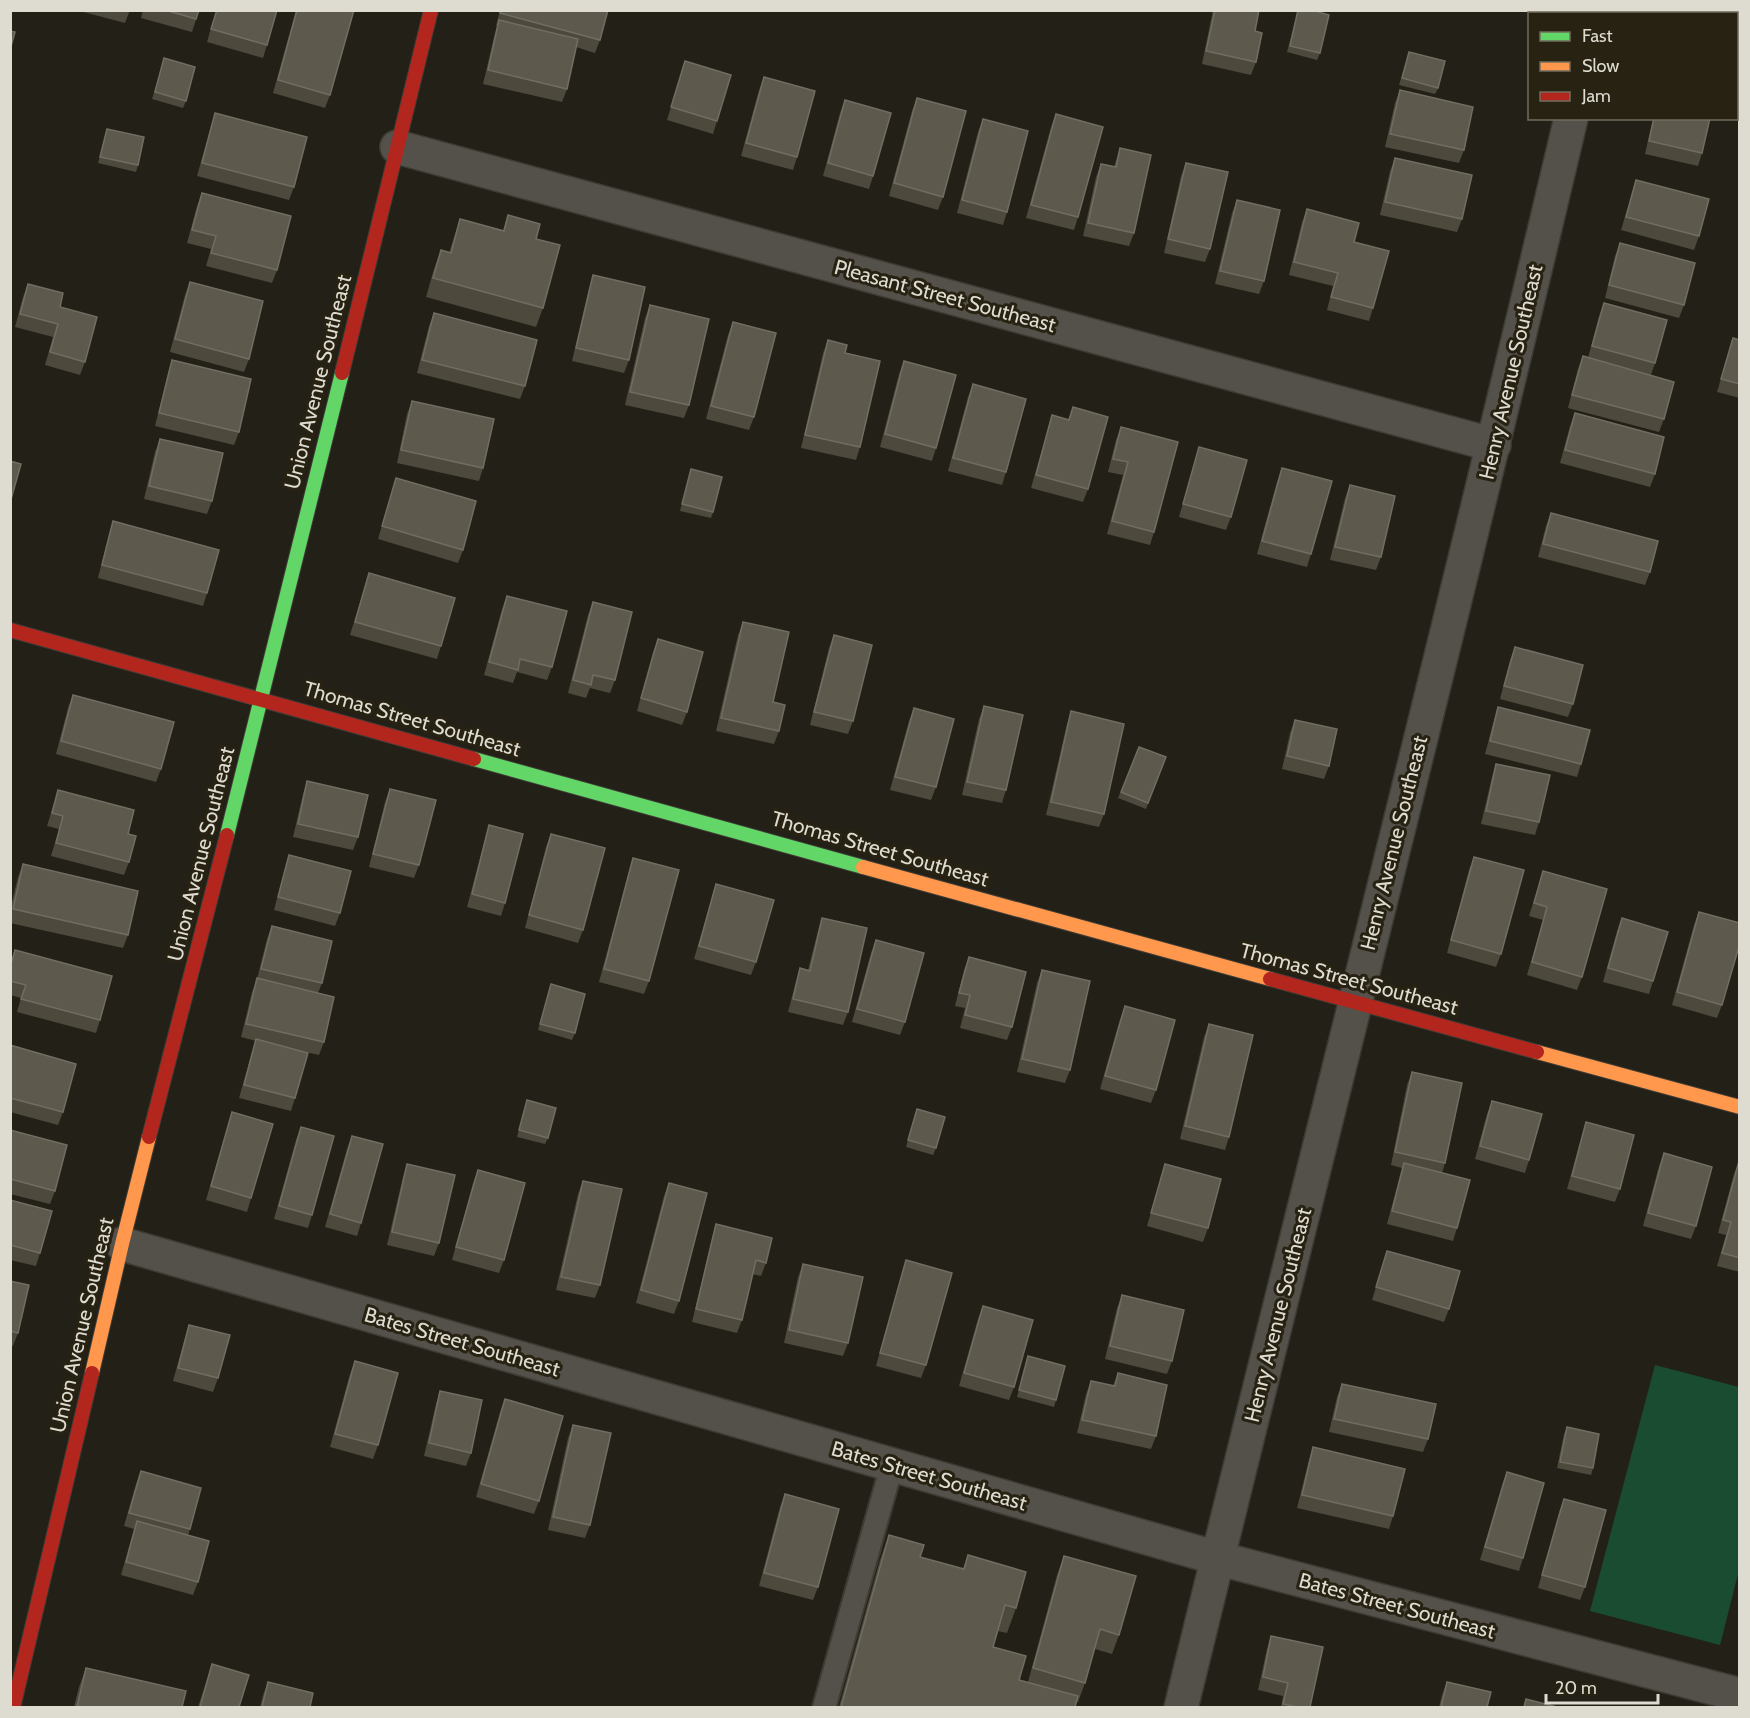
<svg xmlns="http://www.w3.org/2000/svg" width="1750" height="1718" font-family="Cabin,sans-serif">
<rect width="100%" height="100%" fill="#232017"/>
<path fill="#194c30" d="M1655,1365L1739,1387V1570L1720,1645L1590,1611Z"/>
<g fill="none" stroke-linecap="round" stroke-linejoin="round">
<defs>
<path id="lane" d="M824,1708L892,1465"/>
<path id="street" d="M1596,14L1597,10
M397,147L1494,445
M122,1244L1217,1558L1740,1695
M1181,1708C1310,1178 1446,649 1571,118"/>
<path id="fast" d="M474,759L863,867
M227,835L342,373"/>
<path id="slow" d="M863,867L1270,979
M1537,1052L1740,1107
M92,1373L122,1244L149,1137"/>
<path id="jam" d="M342,373L431,10
M10,630L474,759
M1270,979L1537,1052
M149,1137L227,835
M13,1708L92,1373"/>
</defs>
<use href="#lane" stroke="#3e3b35" stroke-width="26"/>
<use href="#street" stroke="#3e3b35" stroke-width="36"/>
<use href="#fast" stroke="#3e3b35" stroke-width="16"/>
<use href="#slow" stroke="#3e3b35" stroke-width="16"/>
<use href="#jam" stroke="#3e3b35" stroke-width="16"/>
<use href="#lane" stroke="#54514b" stroke-width="22"/>
<use href="#street" stroke="#54514b" stroke-width="33"/>
<use href="#fast" stroke="#63d668" stroke-width="14"/>
<use href="#slow" stroke="#ff974d" stroke-width="14"/>
<use href="#jam" stroke="#b3261e" stroke-width="14"/>
</g>
<path fill="#4d493d" d="M76,10H130L125,23Z
M143,10H199L192,32L141,18Z
M216,10H277L267,45L263,58L207,42Z
M296,10H354L330,95L325,108L273,93Z
M500,10H608L600,40L595,53L576,47L567,89L562,102L483,84L495,33L497,26H496Z
M1213,10H1259L1255,31L1256,62L1251,75L1202,64Z
M1298,10L1320,53L1317,60L1287,52Z
M1652,10H1734L1733,14H1651Z
M1409,52L1438,88L1435,94L1399,85Z
M164,58L186,101L183,108L152,99Z
M685,61L717,121L713,134L667,120Z
M764,77L797,157L793,170L741,156L759,90Z
M1400,90L1464,150L1459,163L1385,147L1395,103Z
M917,98L943,197L938,210L889,196L912,111Z
M845,100L873,176L869,189L823,176L840,113Z
M215,113L294,187L289,200L197,176L211,126Z
M1056,114L1078,217L1074,230L1026,218L1051,127Z
M1653,118H1710L1702,153L1698,166L1645,154Z
M983,119L1007,212L1003,225L957,213L978,132Z
M107,129L138,165L136,172L98,163Z
M1120,148L1134,233L1129,246L1083,236L1096,177L1101,164L1114,167Z
M1395,158L1462,219L1457,232L1380,215L1390,171Z
M1186,163L1210,249L1205,262L1164,253L1181,176Z
M1636,180L1699,236L1694,250L1621,230L1632,193Z
M202,193L277,270L272,283L206,266L211,249L187,243L197,206Z
M1237,200L1264,281L1259,294L1215,284L1232,213Z
M1307,209L1354,242L1373,308L1369,321L1327,310L1333,286L1289,275L1302,222Z
M508,215L536,239L543,308L536,327L426,297L434,269L441,250L449,253L460,219L503,230Z
M1620,243L1684,305L1679,318L1605,298L1615,256Z
M593,275L629,360L624,373L572,361L589,288Z
M190,282L249,359L244,372L170,352L185,295Z
M28,284L60,307L85,362L80,375L45,365L53,337L15,327L23,297Z
M1604,303L1655,363L1651,375L1664,419L1659,432L1568,408L1578,369L1583,356L1588,358L1599,316Z
M650,305L689,405L684,418L625,405L645,318Z
M434,313L525,386L520,399L417,373L429,326Z
M733,322L754,417L749,430L706,419L728,335Z
M1733,338L1740,340V398L1717,392Z
M828,340L860,447L856,460L801,448L823,353Z
M172,360L239,432L234,445L155,426L168,373Z
M904,361L936,448L932,461L880,447L899,374Z
M973,384L1006,472L1002,485L948,471L968,397Z
M412,401L483,468L479,481L397,463L407,414Z
M1073,407L1088,489L1083,502L1031,488L1048,428L1052,415L1068,420Z
M1575,413L1655,474L1650,487L1560,463L1570,426Z
M1121,427L1154,532L1150,545L1107,534L1123,475L1108,472L1116,440Z
M160,439L212,501L207,514L144,499L155,452Z
M1199,447L1231,517L1226,530L1179,517L1195,460Z
M1282,468L1311,554L1307,567L1257,554L1277,482Z
M691,469L713,512L711,518L680,511Z
M396,478L463,550L458,563L378,539Z
M1350,485L1381,557L1376,570L1330,560L1345,498Z
M1551,513L1650,572L1645,585L1538,557L1546,526Z
M113,521L207,593L203,606L98,578L109,534Z
M369,573L441,646L437,659L350,635Z
M507,596L552,667L547,680L517,672L513,683L484,675L502,609Z
M593,602L615,680L610,693L590,688L586,698L568,693L588,615Z
M743,622L773,702L779,731L774,744L716,731L738,635Z
M834,635L853,721L848,734L810,725L829,648Z
M658,639L687,712L682,725L637,711L653,652Z
M1515,647L1573,704L1568,717L1500,699L1510,660Z
M73,695L161,769L156,782L56,754L68,708Z
M984,706L1006,790L1002,803L962,795L979,719Z
M1498,707L1581,764L1577,777L1485,754L1494,720Z
M914,708L936,787L931,800L890,790L909,721Z
M1071,711L1104,814L1099,827L1046,815L1067,724Z
M1295,720L1329,766L1324,779L1282,769L1290,733Z
M1139,747L1166,757L1146,809L1118,798Z
M1496,764L1539,822L1535,835L1481,824L1492,777Z
M307,781L358,837L353,850L293,837L303,794Z
M390,789L419,865L414,878L369,867L385,802Z
M58,790L128,834L129,862L124,875L51,856L59,829L47,826Z
M489,825L505,903L501,916L467,907L485,839Z
M551,834L583,930L578,943L525,928L546,847Z
M289,855L340,913L335,926L274,910L285,868Z
M1474,857L1501,954L1496,967L1447,953L1469,870Z
M633,858L649,981L644,994L599,982L629,871Z
M23,864L128,935L123,948L10,923V910L18,877Z
M1543,871L1582,977L1577,990L1527,975L1543,920L1529,916Z
M716,884L756,962L751,975L694,959L712,897Z
M1699,912L1722,1005L1717,1018L1672,1005L1694,925Z
M822,918L848,1012L843,1025L788,1012L796,981L800,968L808,970L818,931Z
M1622,918L1653,981L1649,994L1603,982L1617,931Z
M272,926L322,983L318,993L324,1042L319,1055L296,1050L295,1098L291,1111L239,1098L252,1052L256,1041L241,1037L252,992L257,979L267,939Z
M876,940L905,1022L900,1035L852,1022L871,953Z
M15,950L100,1020L96,1033L17,1012L21,998L10,995V963Z
M969,957L1012,1027L1007,1040L960,1028L965,1008L955,1006L964,970Z
M1042,970L1070,1070L1065,1083L1017,1072L1037,983Z
M551,984L575,1033L572,1040L538,1030Z
M1125,1006L1156,1090L1151,1103L1100,1089L1120,1019Z
M1209,1024L1229,1137L1225,1150L1180,1139L1204,1037Z
M10,1045L63,1112L58,1125L10,1112Z
M1412,1072L1445,1163L1442,1173L1457,1228L1453,1241L1387,1224L1402,1168L1391,1165L1407,1085Z
M527,1100L548,1138L545,1144L517,1137Z
M1492,1101L1529,1160L1525,1173L1475,1159L1487,1114Z
M232,1112L251,1198L247,1212L206,1200L228,1125Z
M915,1115L936,1148L933,1155L906,1147Z
M1586,1122L1620,1189L1615,1202L1567,1189L1582,1135Z
M301,1127L312,1215L308,1228L274,1219L296,1140Z
M10,1130L55,1191L50,1204L10,1194Z
M352,1136L361,1223L357,1236L325,1227L347,1149Z
M1664,1153L1696,1226L1691,1239L1643,1226L1659,1166Z
M1739,1161H1740V1272L1717,1266L1726,1235L1718,1233L1734,1174Z
M407,1164L439,1243L434,1256L387,1245L403,1177Z
M1165,1164L1208,1228L1203,1242L1147,1226L1161,1177Z
M478,1170L504,1260L499,1273L452,1260L473,1183Z
M583,1181L600,1285L595,1298L556,1290L578,1194Z
M669,1183L679,1301L674,1314L636,1303L664,1196Z
M10,1200L40,1253L36,1266L10,1260Z
M716,1224L766,1263L761,1276L752,1274L742,1320L737,1333L692,1322L712,1238Z
M1387,1251L1449,1309L1444,1322L1372,1300Z
M906,1260L926,1365L921,1378L876,1366L902,1273Z
M803,1264L848,1343L843,1356L784,1343L798,1277Z
M10,1281L18,1333L13,1346H10Z
M1122,1295L1172,1361L1167,1374L1105,1359L1117,1308Z
M983,1306L1014,1387L1009,1400L959,1386L978,1319Z
M189,1325L218,1378L213,1392L173,1381L185,1338Z
M1028,1356L1056,1400L1054,1407L1017,1397Z
M355,1361L378,1445L373,1459L330,1447L350,1374Z
M1118,1373L1156,1436L1151,1449L1077,1433L1086,1394L1091,1381L1113,1386Z
M1342,1384L1428,1439L1423,1452L1329,1432L1337,1397Z
M440,1391L471,1453L466,1466L424,1456L436,1404Z
M505,1399L539,1501L534,1514L476,1497L500,1412Z
M573,1425L590,1525L585,1538L548,1530L568,1438Z
M1567,1427L1593,1468L1591,1475L1557,1468L1564,1434Z
M1313,1447L1393,1516L1389,1529L1297,1508L1309,1460Z
M141,1471L190,1529L188,1535L198,1582L193,1595L121,1575L134,1529L124,1526L136,1484Z
M1507,1472L1523,1558L1519,1571L1480,1560L1502,1485Z
M785,1494L818,1587L813,1600L759,1586L780,1507Z
M1564,1499L1585,1587L1580,1600L1538,1588L1559,1512Z
M889,1535L920,1557L963,1569L968,1555L1016,1608L1007,1633L998,1631L993,1647L1019,1680L1028,1682L1057,1575L1064,1556L1119,1635L1112,1654L1095,1649L1085,1683L1078,1702H1076L1075,1707H839L880,1560Z
M1271,1636L1310,1707H1281L1283,1696L1258,1690L1267,1649Z
M212,1664L239,1707H198Z
M86,1668L182,1707H74L79,1687Z
M268,1682L310,1707H260L263,1695Z
M1447,1682L1487,1707H1439L1442,1695Z"/>
<path fill="#5d594d" stroke="#716d62" stroke-width="1.5" d="M165,10H199L196,19Z
M217,10H277L267,45L211,29Z
M297,10H354L330,95L278,80Z
M501,10H608L600,40L500,13Z
M1215,10H1259L1255,31L1262,33L1256,62L1206,51Z
M1298,10H1312L1329,15L1320,53L1290,46Z
M1692,10H1734L1733,14H1704Z
M499,20L578,39L567,89L488,70Z
M10,31L15,32L10,50Z
M1737,42L1740,43V57L1737,69Z
M1409,52L1445,61L1438,88L1402,78Z
M164,58L195,67L186,101L155,92Z
M685,61L731,75L717,121L671,107Z
M764,77L815,91L797,157L746,143Z
M1400,90L1473,107L1464,150L1390,134Z
M917,98L966,111L943,197L894,183Z
M845,100L891,113L873,176L828,163Z
M215,113L307,137L294,187L202,163Z
M1056,114L1103,127L1078,217L1031,205Z
M1654,118H1710L1702,153L1649,141Z
M983,119L1028,131L1007,212L962,200Z
M107,129L144,137L138,165L100,157Z
M1120,148L1151,155L1134,233L1088,223L1101,164L1116,167Z
M1395,158L1472,175L1462,219L1385,202Z
M1186,163L1228,172L1210,249L1168,239Z
M1636,180L1709,199L1699,236L1626,217Z
M202,193L291,216L277,270L211,253L216,236L192,230Z
M1237,200L1280,210L1264,281L1220,271Z
M1307,209L1359,223L1354,242L1389,251L1373,308L1331,297L1338,273L1294,262Z
M508,215L540,224L536,239L560,245L543,308L433,278L441,250L451,253L460,219L504,231Z
M1620,243L1695,263L1684,305L1609,285Z
M593,275L645,287L629,360L576,348Z
M190,282L263,301L249,359L175,339Z
M28,284L63,293L60,307L97,317L85,362L50,352L58,324L20,314Z
M1604,303L1667,320L1655,363L1592,346Z
M650,305L709,319L689,405L630,392Z
M434,313L537,340L525,386L422,360Z
M733,322L776,333L754,417L711,406Z
M1733,338L1740,340V384L1721,379Z
M828,340L847,345L845,353L880,361L860,447L805,435Z
M1583,356L1674,382L1664,419L1572,395Z
M172,360L251,379L239,432L159,413Z
M904,361L956,375L936,448L885,434Z
M973,384L1026,399L1006,472L953,458Z
M412,401L494,419L483,468L401,450Z
M1073,407L1108,417L1088,489L1036,475L1052,415L1069,420Z
M1575,413L1664,437L1655,474L1565,450Z
M1121,427L1178,442L1154,532L1112,521L1128,462L1113,459Z
M160,439L223,453L212,501L149,486Z
M1199,447L1247,460L1231,517L1183,504Z
M10,461L21,464L10,503Z
M1282,468L1332,481L1311,554L1262,541Z
M691,469L722,477L713,512L682,504Z
M396,478L476,501L463,550L382,526Z
M1350,485L1395,496L1381,557L1335,547Z
M1551,513L1658,541L1650,572L1543,544Z
M113,521L219,550L207,593L102,565Z
M369,573L455,598L441,646L355,622Z
M507,596L567,611L552,667L520,659L518,670L489,662Z
M593,602L632,612L615,680L593,675L591,685L573,680Z
M743,622L789,632L773,702L785,705L779,731L721,718Z
M834,635L872,645L853,721L814,712Z
M658,639L703,652L687,712L641,698Z
M1515,647L1583,665L1573,704L1504,686Z
M73,695L174,722L161,769L61,741Z
M984,706L1023,715L1006,790L967,782Z
M1498,707L1590,730L1581,764L1490,741Z
M914,708L954,719L936,787L895,777Z
M1071,711L1124,724L1104,814L1051,802Z
M1295,720L1337,729L1329,766L1287,756Z
M1139,747L1166,757L1148,803L1121,792Z
M1496,764L1550,775L1539,822L1486,811Z
M307,781L368,795L358,837L298,824Z
M390,789L436,800L419,865L373,854Z
M58,790L134,810L128,834L136,836L129,862L56,843L63,816L52,813Z
M489,825L523,834L505,903L472,894Z
M551,834L605,848L583,930L529,915Z
M289,855L351,871L340,913L278,897Z
M1474,857L1524,870L1501,954L1451,940Z
M633,858L679,870L649,981L604,969Z
M23,864L138,891L128,935L13,909Z
M1543,871L1607,889L1582,977L1532,962L1547,907L1534,903Z
M716,884L774,900L756,962L699,946Z
M1699,912L1740,923V943L1722,1005L1677,992Z
M822,918L867,928L848,1012L793,999L800,968L810,971Z
M1622,918L1668,932L1653,981L1608,968Z
M272,926L332,941L322,983L261,969Z
M876,940L924,953L905,1022L857,1009Z
M15,950L112,976L100,1020L21,999L26,985L10,981V968Z
M969,957L1026,972L1012,1027L965,1015L970,995L959,993Z
M1042,970L1090,981L1070,1070L1022,1059Z
M257,978L334,997L324,1042L246,1024Z
M551,984L585,994L575,1033L540,1024Z
M1125,1006L1175,1020L1156,1090L1105,1076Z
M1209,1024L1253,1035L1229,1137L1185,1126Z
M256,1039L308,1053L295,1098L244,1085Z
M10,1045L76,1064L63,1112L10,1098Z
M1412,1072L1462,1083L1445,1163L1395,1152Z
M527,1100L556,1108L548,1138L519,1130Z
M1492,1101L1542,1114L1529,1160L1480,1146Z
M917,1109L945,1117L936,1148L908,1140Z
M232,1112L273,1124L251,1198L211,1186Z
M1586,1122L1634,1135L1620,1189L1572,1176Z
M301,1127L334,1136L312,1215L279,1206Z
M10,1130L67,1145L55,1191L10,1179Z
M352,1136L383,1144L361,1223L330,1214Z
M1664,1153L1712,1167L1696,1226L1648,1213Z
M1739,1161H1740V1258L1722,1253L1731,1222L1723,1220Z
M1404,1163L1470,1180L1457,1228L1392,1211Z
M407,1164L455,1175L439,1243L392,1232Z
M1165,1164L1221,1179L1208,1228L1151,1213Z
M478,1170L525,1183L504,1260L456,1247Z
M583,1181L622,1189L600,1285L561,1277Z
M669,1183L707,1193L679,1301L641,1290Z
M10,1200L52,1211L40,1253L10,1245Z
M716,1224L772,1238L766,1263L756,1260L742,1320L696,1309Z
M1387,1251L1460,1271L1449,1309L1376,1287Z
M906,1260L952,1273L926,1365L880,1353Z
M803,1264L863,1277L848,1343L789,1330Z
M10,1281L29,1285L18,1333L10,1331Z
M1122,1295L1184,1310L1172,1361L1110,1346Z
M983,1306L1033,1320L1014,1387L964,1373Z
M189,1325L230,1335L218,1378L178,1368Z
M1028,1356L1065,1366L1056,1400L1019,1390Z
M355,1361L398,1373L378,1445L335,1434Z
M1118,1373L1167,1385L1156,1436L1082,1420L1091,1381L1115,1386Z
M1342,1384L1436,1404L1428,1439L1334,1419Z
M440,1391L482,1400L471,1453L429,1443Z
M505,1399L563,1416L539,1501L481,1484Z
M573,1425L611,1433L590,1525L553,1517Z
M1567,1427L1599,1434L1593,1468L1560,1462Z
M1313,1447L1405,1469L1393,1516L1302,1495Z
M141,1471L201,1488L190,1529L129,1513Z
M1507,1472L1544,1483L1523,1558L1485,1547Z
M785,1494L839,1509L818,1587L764,1573Z
M1564,1499L1606,1510L1585,1587L1542,1575Z
M137,1521L209,1541L198,1582L126,1562Z
M889,1535L924,1545L920,1557L964,1569L968,1555L1026,1572L1016,1608L1005,1605L993,1647L1026,1656L1019,1680L1078,1696L1075,1707H841Z
M1064,1556L1136,1576L1119,1635L1100,1629L1085,1683L1033,1668Z
M1271,1636L1323,1647L1310,1707H1297L1283,1704L1288,1683L1263,1677Z
M212,1664L249,1675L239,1707H200Z
M86,1668L186,1691L182,1707H77Z
M268,1682L313,1693L310,1707H262Z
M1447,1682L1491,1692L1487,1707H1441Z
M1526,1699L1557,1707H1524Z"/>
<g text-anchor="middle" stroke-width="6" stroke-linejoin="round" paint-order="stroke">
<g font-size="21" fill="#dedbd1" stroke="#282212">
<text transform="translate(945 296) rotate(15)" y="7">Pleasant Street Southeast</text>
<text transform="translate(1511 372) rotate(-77)" y="7">Henry Avenue Southeast</text>
<text transform="translate(318 382) rotate(-76)" y="7">Union Avenue Southeast</text>
<text transform="translate(412 719) rotate(16)" y="7">Thomas Street Southeast</text>
<text transform="translate(1394 843) rotate(-76)" y="7">Henry Avenue Southeast</text>
<text transform="translate(880 849) rotate(16)" y="7">Thomas Street Southeast</text>
<text transform="translate(201 854) rotate(-76)" y="7">Union Avenue Southeast</text>
<text transform="translate(1349 979) rotate(15)" y="7">Thomas Street Southeast</text>
<text transform="translate(1278 1315) rotate(-76)" y="7">Henry Avenue Southeast</text>
<text transform="translate(82 1325) rotate(-77)" y="7">Union Avenue Southeast</text>
<text transform="translate(462 1342) rotate(16)" y="7">Bates Street Southeast</text>
<text transform="translate(929 1476) rotate(16)" y="7">Bates Street Southeast</text>
<text transform="translate(1397 1606) rotate(15)" y="7">Bates Street Southeast</text>
</g>
</g>
<rect width="1750" height="1718" fill="none" stroke="#dedbd1" stroke-width="24"/>
<rect x="1528" y="12" width="210" height="108" fill="#282212" stroke="#716c5e" stroke-width="1.5"/>
<rect x="1540" y="32" width="30" height="9" fill="#63d668" stroke="#716c5e" stroke-width="1.5"/>
<text x="1582" y="42" font-size="18" fill="#dedbd1">Fast</text>
<rect x="1540" y="62" width="30" height="9" fill="#ff974d" stroke="#716c5e" stroke-width="1.5"/>
<text x="1582" y="72" font-size="18" fill="#dedbd1">Slow</text>
<rect x="1540" y="92" width="30" height="9" fill="#b3261e" stroke="#716c5e" stroke-width="1.5"/>
<text x="1582" y="102" font-size="18" fill="#dedbd1">Jam</text>
<path d="M1546 1694v9h112v-9" fill="none" stroke="#dedbd1" stroke-width="3"/>
<text x="1555" y="1694" font-size="18" fill="#dedbd1" stroke="#282212" stroke-width="4.5" paint-order="stroke">20 m</text>
</svg>
